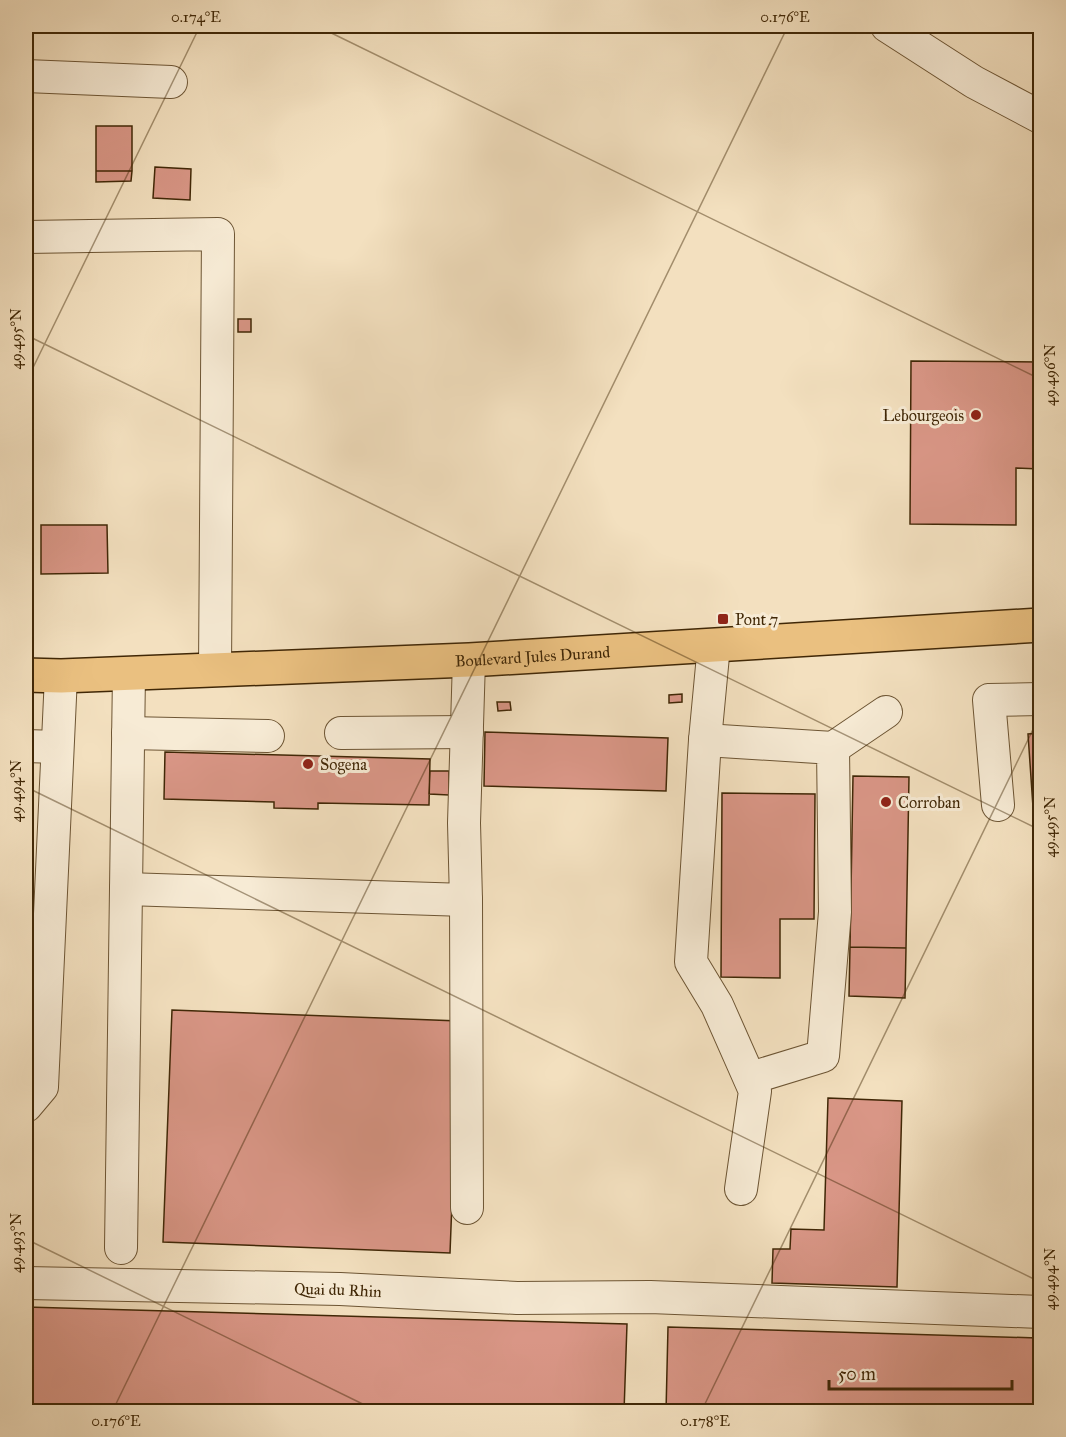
<svg xmlns="http://www.w3.org/2000/svg" width="1066" height="1437" font-family="'IM FELL Great Primer',serif">
<rect width="100%" height="100%" fill="#f3e0bf"/>
<filter id="stains"><feTurbulence type="fractalNoise" baseFrequency=".00333" numOctaves="4"/><feColorMatrix values="0 0 0 0 .2 0 0 0 0 .09 0 0 0 0 .02 0 0 0 .5 -.17"/></filter>
<radialGradient id="worn" r=".72"><stop offset=".6" stop-color="#630" stop-opacity="0"/><stop offset="1" stop-color="#630" stop-opacity=".3"/></radialGradient>
<path fill="#d99686" stroke="#402706" stroke-width="1.5" d="M96,126H132V171H96Z
M155,167L191,169L190,200L153,198Z
M96,171H132L131,181L96,182Z
M238,319H251V332H238Z
M911,361L1040,362V469L1016,468V525L910,524Z
M41,525H107L108,573L41,574Z
M682,694V702L669,703V695Z
M497,702H510L511,710L498,711Z
M485,732L668,738L666,791L484,786Z
M1040,733V807H1033L1028,734Z
M165,752L430,759L429,805L318,803V809L274,808V802L164,799Z
M430,771H449V795L429,794Z
M853,776L909,777L906,948L850,947Z
M722,793L815,794L814,919H780V978L721,977Z
M850,947L906,948L905,998L849,996Z
M172,1010L459,1021L450,1253L163,1242Z
M828,1098L902,1101L897,1287L772,1283L773,1249H790L791,1229L824,1230Z
M26,1307L627,1324L624,1412H26Z
M668,1327L1037,1338L1035,1412H666Z"/>
<g fill="none" stroke-linecap="round" stroke-linejoin="round">
<defs>
<g id="minor">
<path d="M887,26L974,82L1040,117"/>
<path d="M26,76L171,82"/>
<path d="M26,237L218,234L215,670"/>
<path d="M714,645L705,740L691,962L717,1005L755,1091L741,1189"/>
<path d="M128,733L268,736"/>
<path d="M341,733L467,732"/>
<path d="M705,740L833,748L835,912L823,1056L751,1078"/>
<path d="M26,746L57,747"/>
<path d="M833,748L886,712"/>
<path d="M998,805L989,700L1040,699"/>
<path d="M126,889L466,900L464,823L469,660"/>
<path d="M466,900L467,1208"/>
<path d="M26,1106L42,1087L61,676"/>
<path d="M121,1248L129,673"/>
<path id="s1" d="M26,1283L340,1289L517,1298L650,1297L1040,1312"/>
</g>
<g id="major">
<path id="s2" d="M26,675L61,676L469,660L1040,625"/>
</g>
</defs>
<use href="#minor" stroke="#6d5534" stroke-width="34"/>
<use href="#major" stroke="#402706" stroke-width="36"/>
<use href="#minor" stroke="#f7ebd5" stroke-width="32"/>
<use href="#major" stroke="#eac080" stroke-width="33"/>
</g>
<path fill="none" stroke="#402706" stroke-width="1.5" stroke-opacity="0.45" d="M317,26L1040,379M26,335L1040,830M26,382L200,26M26,787L1040,1282M26,1239L379,1412M112,1412L788,26M701,1412L1040,715"/>
<g fill="#8f2418" stroke="#f7ebd5" stroke-width="2">
<circle cx="976" cy="415" r="6"/>
<rect x="717" y="613" width="12" height="12" rx="3"/>
<circle cx="308" cy="764" r="6"/>
<circle cx="886" cy="802" r="6"/>
</g>
<g text-anchor="middle" stroke-width="6" stroke-linejoin="round" paint-order="stroke">
<g font-size="16" fill="#402706" stroke="#f7ebd5" text-anchor="start">
<text x="964" y="421" text-anchor="end">Lebourgeois</text>
<text x="735" y="625">Pont 7</text>
<text x="320" y="770">Sogena</text>
<text x="898" y="808">Corroban</text>
</g>
<g font-size="16" fill="#402706" stroke="#f7ebd5">
<text dy="6" stroke="none"><textPath href="#s2" startOffset="507">Boulevard Jules Durand</textPath></text>
<text dy="6" stroke="none"><textPath href="#s1" startOffset="312">Quai du Rhin</textPath></text>
</g>
</g>
<rect width="1066" height="1437" fill="none" stroke="#f3e0bf" stroke-width="66"/>
<path d="M829 1380v9h183v-9" fill="none" stroke="#402706" stroke-width="3"/>
<text x="838" y="1380" font-size="18" fill="#402706" stroke="#f7ebd5" stroke-width="4.5" paint-order="stroke">50 m</text>
<rect x="33" y="33" width="1000" height="1371" fill="none" stroke="#402706" stroke-width="2"/>
<g font-size="15" text-anchor="middle" fill="#402706">
<text x="196" y="22">0.174°E</text>
<text x="785" y="22">0.176°E</text>
<text transform="translate(16 339) rotate(-90)" y="5">49.495°N</text>
<text transform="translate(1050 375) rotate(-90)" y="5">49.496°N</text>
<text transform="translate(16 791) rotate(-90)" y="5">49.494°N</text>
<text transform="translate(1050 827) rotate(-90)" y="5">49.495°N</text>
<text transform="translate(16 1243) rotate(-90)" y="5">49.493°N</text>
<text transform="translate(1050 1279) rotate(-90)" y="5">49.494°N</text>
<text x="116" y="1426">0.176°E</text>
<text x="705" y="1426">0.178°E</text>
</g>
<rect width="100%" height="100%" filter="url(#stains)"/>
<rect width="100%" height="100%" fill="url(#worn)"/>
</svg>
